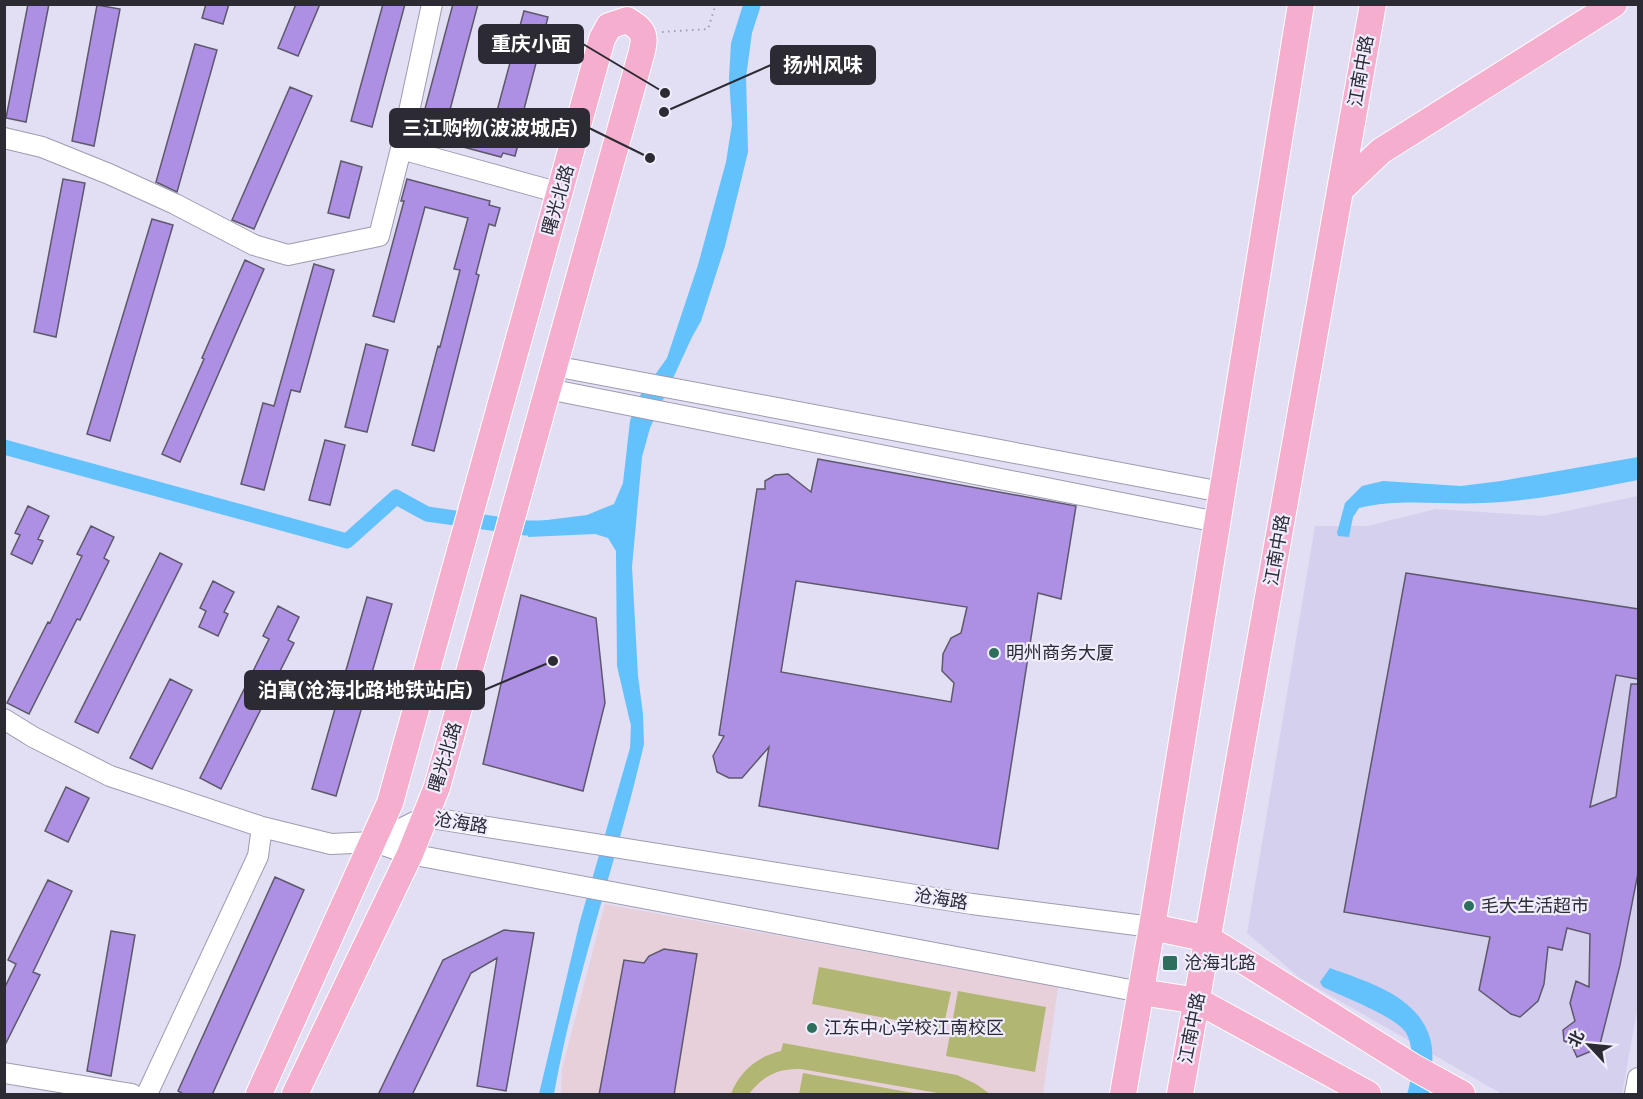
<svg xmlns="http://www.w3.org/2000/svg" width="1643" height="1099" font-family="Figtree,'Noto Sans SC',sans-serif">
<rect width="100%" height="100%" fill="#e2def4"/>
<path fill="#d5d0ed" d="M1638,496V1005L1622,1094H1502L1300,978L1247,933L1315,526H1367L1436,509L1543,516Z"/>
<path fill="#e8d0da" d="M605,904L1058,987L1043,1094H561L562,1069Z"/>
<path fill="#b2b673" d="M819,967L951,992L943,1029L812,1004Z
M958,991L1046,1007L1035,1072L946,1056Z
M783,1043L957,1075L976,1084L990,1094H943L801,1069C778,1068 763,1076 749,1094H731C739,1072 758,1056 781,1051Z
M803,1073L919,1094H799Z"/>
<path fill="#63c1fb" d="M743,5H761L752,33L746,77L748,152L725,246L701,321L692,337L650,428L642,457L632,567L638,676L643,714L644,744C617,862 575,975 554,1094H539L580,921L630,748L631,726L617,666L616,551L608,538L595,534L528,537L531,522L587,515L614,504L623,483L630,421L637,400L667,358L698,265L726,162L732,124L729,78L731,43Z
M1638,457V480C1587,490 1536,501 1483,503C1442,505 1399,498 1359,508L1353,517L1349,537L1338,536L1337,533L1345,503L1362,486L1383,481L1461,486L1501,481Z
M1330,968C1367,982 1417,995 1430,1038C1435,1055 1431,1077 1429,1094H1407C1413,1078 1416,1040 1402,1028C1386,1013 1344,997 1323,987L1320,982Z"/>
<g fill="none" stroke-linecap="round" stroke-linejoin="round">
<path stroke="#63c1fb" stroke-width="15" d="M4,447L347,541L396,497L427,514L526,528H548"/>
</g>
<path fill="#ad90e3" stroke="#5e586b" stroke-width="1.5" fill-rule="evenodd" d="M28,4H49L26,122L6,118Z
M206,4H229L223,24L202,18Z
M296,4H320L298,56L278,48Z
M383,4H405L372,127L351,121Z
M453,4H478L447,121L491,133L524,11L548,17L516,140L519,141L515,156L503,153L501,157L418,135Z
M97,5L120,9L94,146L72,141Z
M195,44L217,50L177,192L156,182Z
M290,87L312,96L254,229L232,220Z
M341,161L362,167L349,218L328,213Z
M63,179L85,183L56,337L34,332Z
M407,179L490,201L489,205L500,208L495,226L489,224L476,274L479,275L434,451L412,445L438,346L440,347L460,270L454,269L468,218L425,207L394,322L373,316L404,201H401Z
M152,219L173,225L110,441L87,434Z
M245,260L264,269L180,462L162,454L204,359L202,358Z
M314,264L334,270L300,392L291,390L264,490L241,484L263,403L274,406Z
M366,344L388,350L367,432L345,427Z
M325,440L345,445L330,505L309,500Z
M818,459L1076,506L1061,599L1038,593L998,849L759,806L769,747L742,778H729L717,772L713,756L724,736L719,735L757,489H765V481L775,475L788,474L811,492ZM796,581L967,607L961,633L951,638L943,654L942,671L954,683L951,702L781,672Z
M28,506L49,516L38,539L43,541L32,564L11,554L20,535L15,533Z
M91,526L114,537L104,558L109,561L80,620L77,619L29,714L7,703L48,622L50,623L82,556L77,554Z
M160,553L182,564L98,733L75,722Z
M1406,573L1638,609V679L1616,675L1590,807L1616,797L1631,684H1638V873L1620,965L1599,1048L1577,1057L1571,1044L1564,1041L1563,1030L1575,1021L1570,1003L1576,981L1589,987L1590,934L1567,928L1562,950L1548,947L1544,984L1538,1001L1520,1017L1511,1014L1479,990L1490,937L1344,912Z
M213,581L234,592L224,612L228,614L218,636L199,627L206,611L200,608Z
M521,595L596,618L605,703L583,791L483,764Z
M367,597L392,604L336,796L312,789Z
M278,606L299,617L288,640L294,643L221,789L200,778L269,639L263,636Z
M170,679L192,690L152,769L130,758Z
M66,787L89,798L68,842L45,831Z
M275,877L304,890L212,1095H185L178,1091Z
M48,880L72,891L33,972L40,975L4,1047V989L16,964L8,960Z
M504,930L534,933L506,1091L477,1086L497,958L471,973L412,1095H378L443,960Z
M111,931L135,935L111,1076L87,1071Z
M664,949L697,954L674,1095H599L624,960L644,963L649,956Z"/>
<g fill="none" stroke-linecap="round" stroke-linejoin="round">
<defs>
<path id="minor" d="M4,138L42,147L109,174L175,204L254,245L288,255L379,236L401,149L560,193
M401,149L432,4
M554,366L1222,492
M548,389L1217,522
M4,719L33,737L110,776L262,827L331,844L374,842L410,854L1141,992
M374,842L425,817L972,904L1152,927
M4,1073L132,1094
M147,1094L258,856L262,827
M1635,1094L1638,1078"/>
<path id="major" d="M1340,190L1381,151L1614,4
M1152,927L1209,939L1415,1068L1462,1094
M1141,992L1198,1001L1368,1094
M259,1094L390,803L602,39L609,26L627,20C645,31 646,35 641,55L437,787L410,854L295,1094
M1123,1094L1152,927L1301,4
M1180,1094L1373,4"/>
</defs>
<use href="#minor" stroke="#9e9bb0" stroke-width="22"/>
<use href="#major" stroke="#fff" stroke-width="28"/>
<path stroke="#a09dae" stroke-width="2" stroke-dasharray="1.5 4.5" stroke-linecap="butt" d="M662,32L708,29L716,4"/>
<use href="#minor" stroke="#fff" stroke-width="20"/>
<use href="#major" stroke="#f5aecd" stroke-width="26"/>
</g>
<g fill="#2d6e5d" stroke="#efecfe" stroke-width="2">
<circle cx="994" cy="653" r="6"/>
<circle cx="1469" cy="906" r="6"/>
<rect x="1162" y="955" width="16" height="16" rx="3"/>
<circle cx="812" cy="1028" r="6"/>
</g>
<g text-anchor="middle" stroke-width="4.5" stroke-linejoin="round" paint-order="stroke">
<g font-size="18" fill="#2c2b33" stroke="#efecfe">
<text transform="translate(1361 71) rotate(-80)" y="6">江南中路</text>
<text transform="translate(558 200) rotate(-74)" y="6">曙光北路</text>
<text transform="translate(1277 550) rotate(-80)" y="6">江南中路</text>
<text transform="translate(445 757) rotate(-73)" y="6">曙光北路</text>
<text transform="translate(461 823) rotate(9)" y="6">沧海路</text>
<text transform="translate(941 899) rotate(9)" y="6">沧海路</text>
<text transform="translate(1192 1028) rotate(-79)" y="6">江南中路</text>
</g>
<g font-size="18" fill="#2c2b33" stroke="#efecfe" text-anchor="start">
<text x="1006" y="659">明州商务大厦</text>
<text x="1481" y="912">毛大生活超市</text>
<text x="1184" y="969">沧海北路</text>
<text x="824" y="1034">江东中心学校江南校区</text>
</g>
</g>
<path fill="none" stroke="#2c2b33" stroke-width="2" d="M665 93L583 44M664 112L771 65M650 158L589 128M553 661L484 690"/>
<g fill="#2c2b33" stroke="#efecfe" stroke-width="2">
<circle cx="665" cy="93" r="6"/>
<circle cx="664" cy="112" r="6"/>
<circle cx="650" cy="158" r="6"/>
<circle cx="553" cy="661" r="6"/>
</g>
<g fill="#2c2b33" stroke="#2c2b33" stroke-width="2">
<rect x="479" y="25" width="104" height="38" rx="6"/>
<rect x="771" y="46" width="104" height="38" rx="6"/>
<rect x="390" y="109" width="199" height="38" rx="6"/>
<rect x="245" y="671" width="239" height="38" rx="6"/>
</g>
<g font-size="20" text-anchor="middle" font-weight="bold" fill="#fff">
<text x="531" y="51">重庆小面</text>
<text x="823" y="72">扬州风味</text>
<text x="490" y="135">三江购物(波波城店)</text>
<text x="365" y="697">泊寓(沧海北路地铁站店)</text>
</g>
<rect width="1643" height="1099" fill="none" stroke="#2c2b33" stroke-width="12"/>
<g transform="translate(1589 1045) rotate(296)" stroke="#efecfe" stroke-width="4.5" paint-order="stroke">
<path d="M0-4.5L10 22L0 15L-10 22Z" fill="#2c2b33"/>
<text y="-9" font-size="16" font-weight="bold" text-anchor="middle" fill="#2c2b33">北</text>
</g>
</svg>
